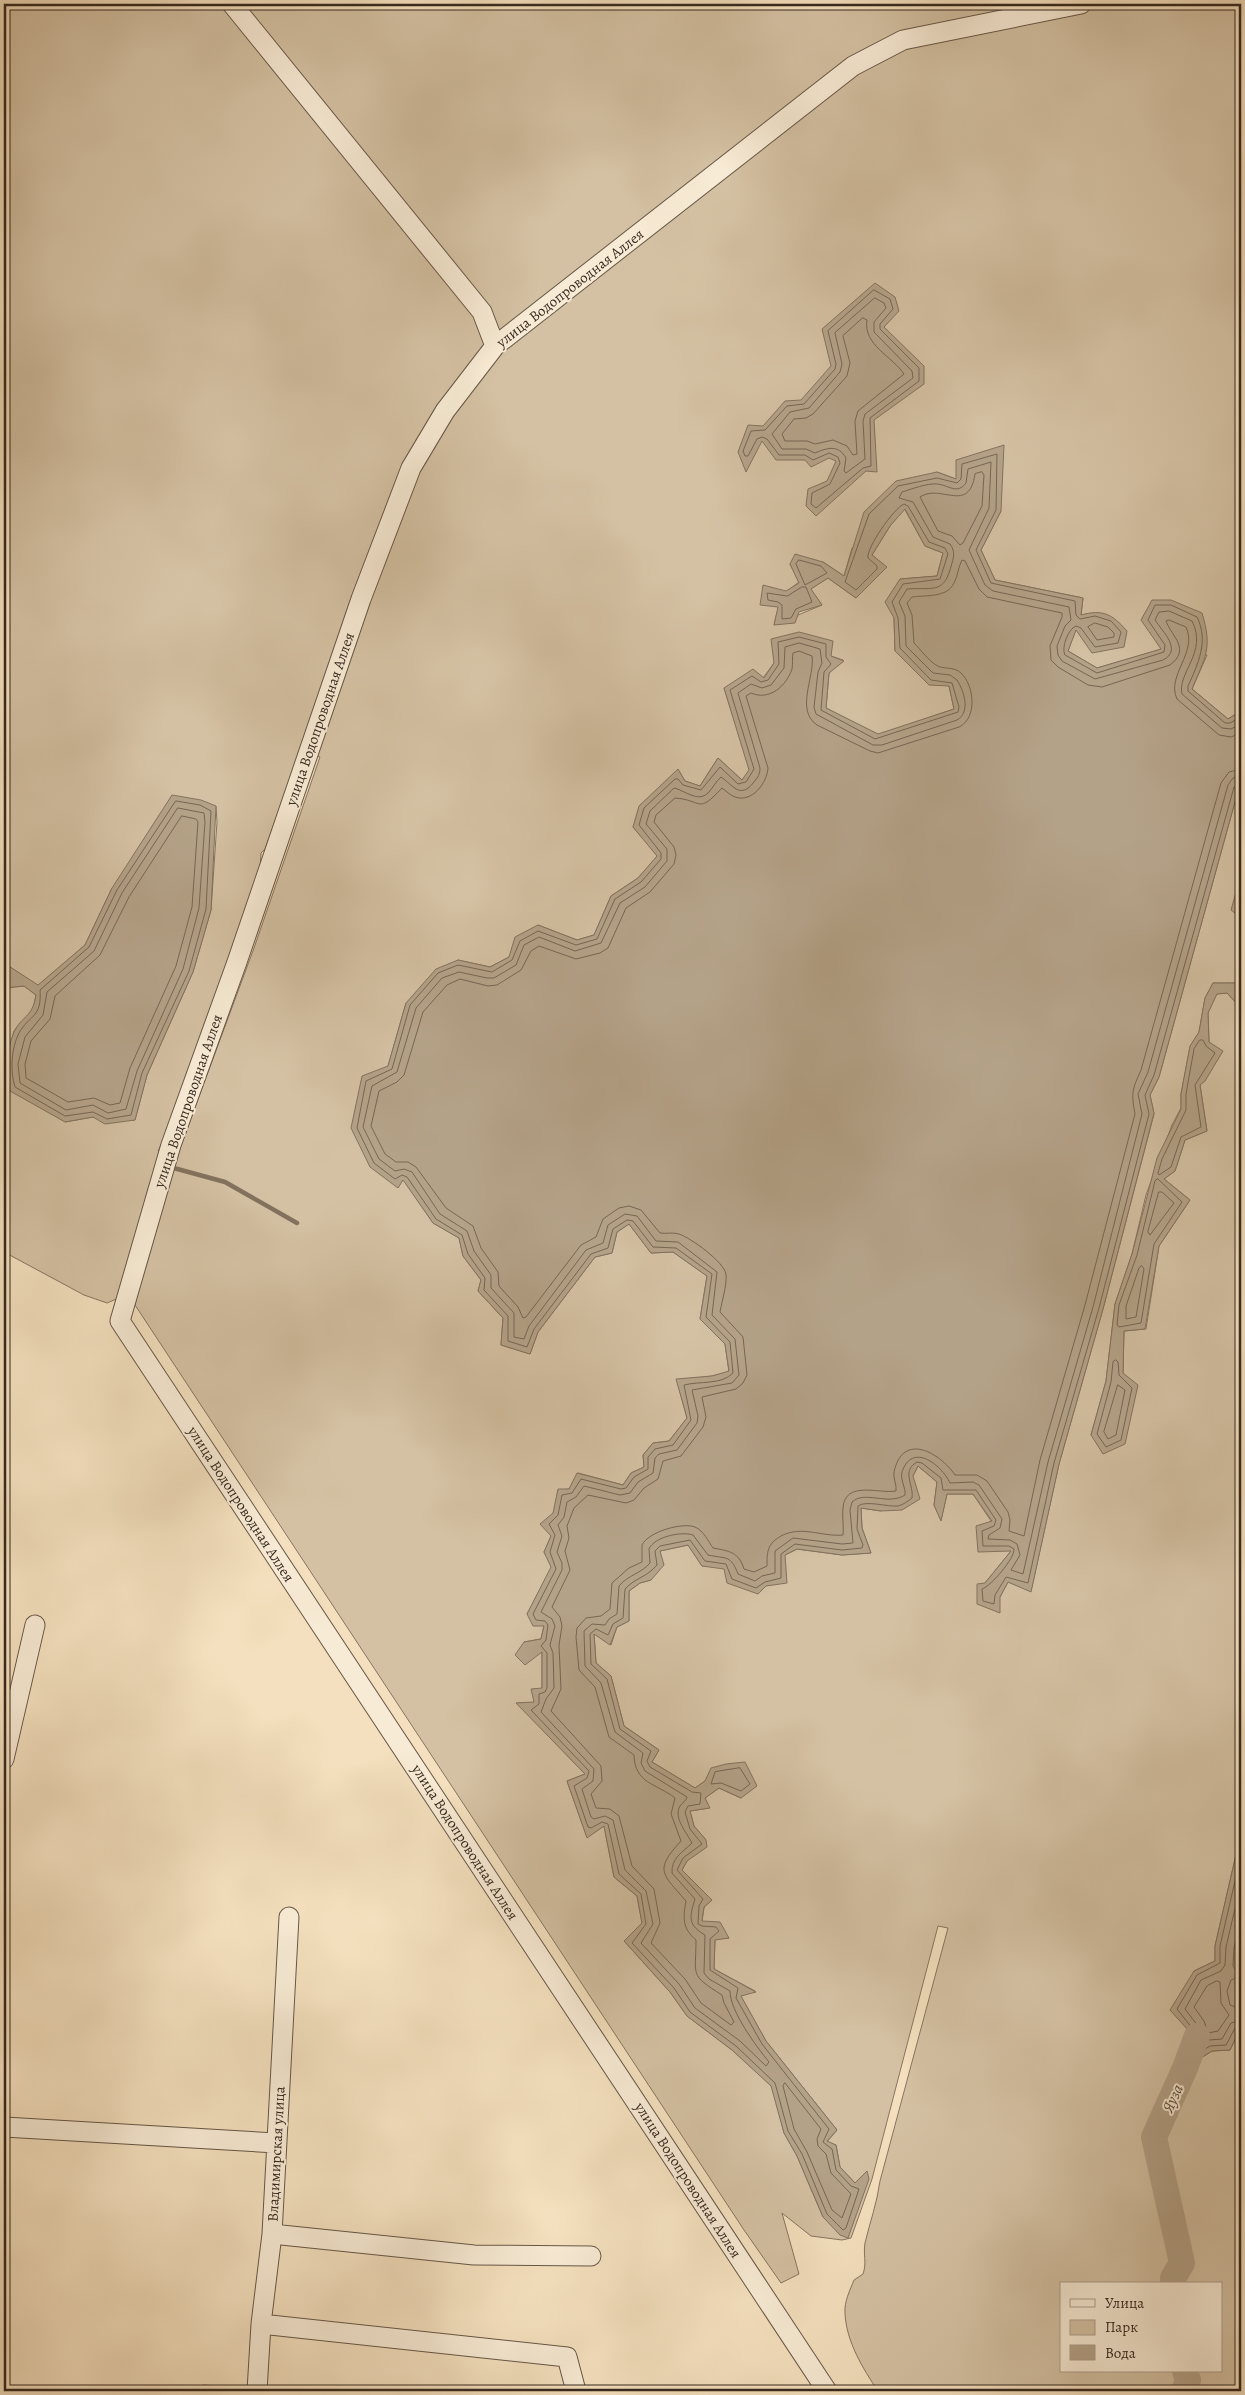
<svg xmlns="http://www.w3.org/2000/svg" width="1245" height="2395" font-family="Alegreya,serif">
<rect width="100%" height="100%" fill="#f4e0be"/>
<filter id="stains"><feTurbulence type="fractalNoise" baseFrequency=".004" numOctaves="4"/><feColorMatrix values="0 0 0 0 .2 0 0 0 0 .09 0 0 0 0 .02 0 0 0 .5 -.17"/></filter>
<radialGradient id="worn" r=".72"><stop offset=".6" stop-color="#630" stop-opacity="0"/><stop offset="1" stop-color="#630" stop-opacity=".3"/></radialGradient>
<path fill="#d4c1a3" stroke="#867561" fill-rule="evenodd" d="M4,4H1241V711L1228,719L1192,689L1207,655L1162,649L1097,668L1068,651L1081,615L1083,598L995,580L981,550L1001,511L956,479L937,472L852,548L844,576L823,562L790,564L799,582C781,595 779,604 774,625L822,605L810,589L828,578L856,598L886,567L872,555L890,526L904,508L925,546L943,553L937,576L900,579L894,618L895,651L949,686L954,709L878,735L826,708L829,673L843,660L831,656L774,663L763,678L724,688L750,770L742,780L718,758L700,786L685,781L678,770L640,806L633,827L658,856L638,878L611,896L594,935L577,940L538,925L509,957L490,967L458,960L406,1003L388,1066L398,1188L403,1179L433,1223L459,1238L463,1256L481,1280L478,1291L503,1318L501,1345L530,1354L538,1332L595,1257L612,1253L617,1232L629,1224L651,1253L673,1252L707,1276L700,1319L725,1344L729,1372L712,1376L677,1380L687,1418L669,1441L653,1443L643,1455L644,1467L631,1473L623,1485L578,1473L569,1489L558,1490L551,1536L544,1552L552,1567L527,1614L544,1625L541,1639L524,1642L542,1652V1688L535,1703H517L585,1774L567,1781L587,1837L604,1826L614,1877L637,1896L642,1923L625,1942L670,1992L687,2016L732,2050L772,2086L784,2133L797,2156L823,2217L867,2171L855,2183L840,2167L836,2145L827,2142L837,2130L766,2041L740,1995L755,1991L714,1969L715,1939L729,1938L702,1921L704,1907L712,1900L682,1870L687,1861L706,1840L694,1826L690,1811L709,1808L705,1798L719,1788L741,1798L705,1781L695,1788L652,1762L659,1750L624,1726L611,1676L596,1663L594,1633L611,1645L617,1627L629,1621V1591L640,1583L651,1580L660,1551L688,1545L702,1566L785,1555L797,1549L842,1555L871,1553L862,1528L861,1508L881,1511L913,1476L918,1466L937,1482L934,1505L941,1520L947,1494H973L1011,1551L985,1583L1000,1597L1008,1582L1031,1591L1059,1464L1103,1309L1154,1114L1150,1095L1159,1077L1241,780V886L1237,889L1241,917V983H1213L1205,998L1199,1032L1190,1047L1181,1094V1108L1172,1125L1146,1195L1132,1254L1115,1304L1106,1381L1091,1435L1123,1373L1124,1331L1146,1329L1159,1246L1190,1200L1164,1179L1175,1171L1185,1140L1207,1131L1200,1085L1209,1042L1208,1013L1216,994L1227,993L1241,1008V1833L1215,1946V1961L1194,1971L1188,2030L1182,2051L1185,2068L1212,2051L1230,2050L1241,2027V2391H878C863,2369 846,2341 845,2313C844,2302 850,2290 854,2280L863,2274C867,2263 863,2254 865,2243C870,2222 877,2203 880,2181L948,1928L938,1926L872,2179L851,2238L842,2240L811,2236L782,2213L799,2274L781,2283L744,2230L135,1305L157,1210L254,948L320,757L301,749L265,849L261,853L260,870L166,1135L158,1151H161L148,1189L121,1297L107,1303L84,1295L4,1252V988L24,986L36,995L33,1010L14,1031L6,1062L65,1122L93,1117L135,1120L147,1075L193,972L211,910L217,822L216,806L112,888L85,945L38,986L4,963ZM1061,2284H1221V2371H1061Z
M203,2385L235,2387V2391H202Z"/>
<path fill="#b4a288" stroke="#82725e" d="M875,283L895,297L899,311L884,327L924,366V384L874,420L877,472L866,471L816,516L806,506L808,489L827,481L836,461L829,458L811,467L805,460H776L762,441L746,472L738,452L748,425L763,426L785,401L801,400L831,366L822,329Z
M1004,445L1001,511L981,550L995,580L1083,598L1081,615C1103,609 1112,614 1127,631L1124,647L1092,653L1076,630L1068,651L1097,668L1161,649L1141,620L1152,600H1171L1202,613C1213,649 1205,657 1192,689L1228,719L1241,711V780L1159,1077L1150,1095L1154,1113L1103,1309L1059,1464L1031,1592L1008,1582L1000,1597V1613L977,1604V1584L985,1583L1011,1551L978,1552L976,1526L992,1521L973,1494H947L941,1521L934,1505L937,1482L918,1466L913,1476L920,1499L902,1510L881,1511L861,1508L862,1528L871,1553L842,1555L797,1549L785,1555L787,1583L766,1586L758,1594L727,1583L724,1569L702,1566L688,1545L660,1551L664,1565L651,1580L640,1583L629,1591V1621L617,1627L610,1645L594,1634L596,1663L611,1676L624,1726L659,1750L652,1762L695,1788L705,1781L711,1768L726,1764L745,1762L757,1786L741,1798L719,1788L705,1798L710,1808L690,1811L694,1826L706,1840L707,1847L687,1861L682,1870L712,1900L704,1907L702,1921L720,1922L729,1938L715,1940L714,1969L756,1992L741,1996L766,2041L837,2130L827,2141L836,2145L840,2167L855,2183L867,2171L869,2179L848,2238L840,2235L823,2217L797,2156L784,2133L771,2086L732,2050L687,2016L670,1992L624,1941L642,1923L637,1896L614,1877L604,1826L587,1838L567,1781L585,1774L516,1703L534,1702L531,1689L542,1688V1652L525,1665L515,1655L524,1642L541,1639L544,1626H533L527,1614L551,1567L544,1552L551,1536L540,1524L553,1513L558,1489H569L577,1473L623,1485L631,1473L644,1467L643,1455L653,1443L669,1441L687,1418L676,1379L712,1376L729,1371L725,1344L700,1319L707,1276L673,1252L651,1253L629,1224L617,1232L612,1253L595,1257L538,1332L530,1354L501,1345L503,1318L478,1291L481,1280L463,1256L459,1238L433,1223L403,1180L398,1188L370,1167L351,1128L362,1076L388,1066L406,1003L436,969L458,960L490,967L509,957L515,937L538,925L577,940L594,935L611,896L638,878L657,856L633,827L639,806L678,769L685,781L700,786L718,758L742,780L749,770L724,688L753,669L764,678L774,663L771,639L799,632L833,641L831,656L844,661L829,673L826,708L878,734L954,709L949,686L929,685L895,651L894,618L885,602L900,579L937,576L943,553L925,546L905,509L890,526L872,555L887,567L856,598L828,578L811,589L822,605L799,612L795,623L774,625L778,607L760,605L763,585L786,591L799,583L790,564L795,554L823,562L844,576L864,512L896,481L937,472L956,479V460Z
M172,795L201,800L216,806L211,910L193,972L147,1075L135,1120L105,1124L93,1117L65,1122L10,1091C5,1072 6,1051 14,1032C22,1015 32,1019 36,995L24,986L4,988V963L38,985L85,945L112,888Z
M1241,886V917H1240L1231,910L1237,889Z
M1213,983H1241V1008L1227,993L1217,994L1208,1013L1209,1042L1223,1051L1205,1081L1200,1085L1207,1131L1185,1140L1175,1171L1164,1179L1190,1200L1159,1246L1145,1329L1124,1331L1123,1373L1138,1385L1125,1444L1103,1454L1091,1435L1106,1381L1115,1304L1132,1254L1157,1158L1181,1109V1094L1190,1046L1199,1032L1205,998Z
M1241,1833V1980L1238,1991L1241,2027L1230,2050L1212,2051L1185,2068L1182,2051L1188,2030L1170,2010L1194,1971L1215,1961V1946Z"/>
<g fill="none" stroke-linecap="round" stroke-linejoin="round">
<path stroke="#766654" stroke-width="1" d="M874,290L890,299L893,309L880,324V329L919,368V381L870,418L871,466L863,468L816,508L811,504L812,493L830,484L840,463L838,457L829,453L813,460L805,455H779L767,439L762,437L757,439L748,456H745L743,451L751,431L765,430L787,406L804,404L835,369L836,364L828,331Z
M875,298L884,303L886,308L874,322V332L912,371L913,378L865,414L863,421L865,459L846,473L844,471L846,458C838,444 827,448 815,453L806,449H782L772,434L790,412L809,408L840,372L842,364L835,333Z
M863,318L867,320C863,345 892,356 904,374L858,411L855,421L857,454L853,455L847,446L833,440L815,444L807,441H785L782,434L794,419L806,418L813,414L847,376L850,363L843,336Z
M982,472L984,475L982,506L963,543L960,545L952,536L938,531L920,497C941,483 969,515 975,474Z
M799,560L821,566L827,573L805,585L796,564Z
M802,587H806L812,602L796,609L791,618L782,619V605L778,602L768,600L767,593L787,596Z
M1095,623L1108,627L1114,633V637L1097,640L1088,627Z
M1241,717L1230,723H1225L1188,691V686C1198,664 1209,641 1197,617L1171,605H1155L1148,620L1165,645L1164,652L1097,673L1065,655C1061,648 1068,629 1076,626L1081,628L1095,647L1118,643L1121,632L1111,621L1095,616L1080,619L1076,615L1075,601L991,583L976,550L996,510L997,454L962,464L961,479L957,483L937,478L898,486L869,514L845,582L856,590L877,569V566L868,558C866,548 894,508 904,504L908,506L929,542L945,548L948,554L940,579L903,584L892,602L898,618L900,648L931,680L952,683L959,707L958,712L875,739L821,710L824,672L831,664L826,657V644L799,637L778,642L779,664L768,680L761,682L752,676L730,690L754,769L746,782L738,784L720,767L701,790L683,785L678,779H675L644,808L639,825L661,853V859L641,882L615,899L597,939L576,945L538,931L520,941L512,960L492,972L458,965L438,973L410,1005L392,1069L366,1081L357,1128L374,1163L395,1179L402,1175L407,1177L436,1219L462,1235L468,1254L485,1278L484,1290L508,1316V1341L527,1347L534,1329L591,1254L608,1248L613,1229L627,1220L633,1221L653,1247L676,1248L712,1274L706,1317L730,1342L733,1373C722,1385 699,1381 684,1385L691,1420L673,1445L655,1449L648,1457V1469L634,1477L626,1488L621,1489L581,1479L572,1493L562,1495L558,1515L549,1524L555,1535L550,1552L556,1569L533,1614L536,1620L545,1621L548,1625L546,1640L541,1646L547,1653V1688L545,1692L539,1694V1704L531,1710L589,1771L587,1778L574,1786L588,1827L591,1828L602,1822L608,1824L619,1874L641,1894L646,1924L632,1943L674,1988L690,2012L736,2046L775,2083L788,2131L802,2154L827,2214L843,2230L846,2228L859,2189L851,2186L836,2170L832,2149L823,2142L829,2129L762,2044L736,1998L738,1988L710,1970V1939L719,1931L716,1927L702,1926L698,1924L699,1906L703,1899L677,1870L683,1858L702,1844L690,1829L685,1812L688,1806L700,1804L701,1793L692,1792L650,1767L647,1761L651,1751L620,1729L607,1679L591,1664L590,1634L596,1629L608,1635L613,1624L623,1618L625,1589C635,1578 647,1577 657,1565L655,1551L660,1546L690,1540L705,1561L726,1564L732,1579L756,1588L765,1582L781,1578V1554L795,1544L842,1550L862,1548L863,1545L857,1529L858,1506C866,1500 887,1507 898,1506C903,1505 908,1501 912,1498C914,1485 901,1471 917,1462L922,1463L941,1478L943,1490H976L996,1520L994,1526L982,1531L983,1546H1009L1014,1549C1015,1558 991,1586 982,1589L983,1601L994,1604L995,1595L1006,1577L1028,1583L1054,1463L1099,1308L1149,1114L1145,1095L1154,1075L1234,787L1241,783
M1241,724L1231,729L1222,728L1182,694C1177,673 1208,652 1192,621L1169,611L1159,612L1155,620C1162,631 1183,650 1163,660L1095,679L1062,661L1058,655L1057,646L1065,626L1071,620L1069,607L993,591L985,585L969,550L989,508L991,462L968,469L966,483C957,495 949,485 937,484C927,483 912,489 902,492L899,498L913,502L933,537L950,544C955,551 954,556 952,563C944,595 935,587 907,589L899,602L905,616L906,646L933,673L950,675L957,680C964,691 971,712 957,720L882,745H873L816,714L814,707L818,672L822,663L820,649L799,643L785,647L784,668L771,685L762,688L751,684L738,693L760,768C760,774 758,777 754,782C740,800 733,785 721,777C716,781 713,788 708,793C698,803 684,790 674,788L650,811L646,824L667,849V861L645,887L620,903L601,943L575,951L539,937L524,945L516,965L494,978H487L459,972L442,978L416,1008L397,1072L372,1086L363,1127L379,1159L395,1171L404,1169L412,1172L440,1214L467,1231L474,1251L491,1275V1288L514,1313V1337L524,1339L529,1326L586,1250L603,1243L608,1225L625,1214L637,1216L656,1241L678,1242L717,1272L712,1315L735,1339L739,1375L732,1383L692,1390L698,1416L697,1423L677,1450L659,1454L655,1458L653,1473L638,1482L630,1493L620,1495L584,1486L576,1497L567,1502L564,1517L558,1525L562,1536L557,1552L562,1563V1570L541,1612L552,1619L555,1626L550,1645L553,1653L554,1688L546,1699L541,1712L594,1769L593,1781L582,1789L591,1817L594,1819L605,1816L613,1820L625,1870L646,1891L653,1924L641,1943L679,1984L695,2008L740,2041L766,2066L769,2062C756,2046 730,2011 730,1991L709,1979L704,1973L705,1935C688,1925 689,1918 695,1899L672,1873C671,1858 683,1852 692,1843C687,1833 673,1818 680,1806C683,1802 686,1801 687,1797L645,1771L641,1763L643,1753L615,1732L601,1683L585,1666L584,1631L592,1624L605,1625L609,1619L617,1614L619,1586C628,1575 642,1573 650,1563L649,1549C654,1537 681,1531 693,1535L708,1555C727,1559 731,1555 738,1574L755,1581L762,1576L775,1573V1551L793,1538L842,1544L853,1543L850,1510L852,1502C865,1490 888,1506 905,1495C906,1488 900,1480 902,1472C912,1442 941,1464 950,1483L973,1482L979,1485L1002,1519L1000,1528L989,1535L988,1539L1010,1540L1017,1544L1020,1555L1011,1570L1023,1574L1048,1462L1093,1307L1142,1114L1138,1094L1148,1072L1228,785L1233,778L1241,777
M1241,733L1231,737L1219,735L1177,699C1166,675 1198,653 1186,627L1169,620L1166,621C1172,637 1191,649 1170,665L1102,687L1088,685L1058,667L1051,660L1050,646L1062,617V613L987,597L979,589L965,561L962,560C958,567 958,576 954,583C947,598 926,595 912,597L907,603L912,615L914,643C921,650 928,660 936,665C943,670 954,666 961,673C974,685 978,718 959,727L878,753L870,751L817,725C795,710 815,677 812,656L799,651L793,653C792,658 793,663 792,669C786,686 770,701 751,693L746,696L768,768C767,783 752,803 735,797C730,795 726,791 722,788C697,815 703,800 675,798L656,815L654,822L674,847L676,855L674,864L650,892L626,908L608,948L600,953L576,959L539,946L531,951L521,970L497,985L488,986L460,979L447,985L423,1012L404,1075L397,1082L379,1091L371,1126L385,1154L396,1162H408L416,1167L446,1208L473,1226L481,1248L498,1272L499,1286L518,1307L523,1318L526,1317L581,1245L596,1237L603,1219L619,1208L629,1206L641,1210L660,1233C666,1234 673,1232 679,1234C691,1238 724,1262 726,1274C727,1286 722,1300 720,1312L743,1337L747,1375L743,1383L736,1389L702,1397L706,1417L703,1427L681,1456L663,1461L658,1479L644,1488L634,1500L626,1503L588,1495L574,1508L567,1526L569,1538L565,1551L570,1570L552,1607L560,1617L562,1626L559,1645L561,1689L551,1711L601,1766L602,1781L591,1794L596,1808L610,1809L619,1816L632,1866L654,1889L660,1923L651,1943L685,1979L701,2003L731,2025L734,2022L724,2003L722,1995C689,1974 696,1977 696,1940C682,1928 683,1918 686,1901C663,1874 653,1871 681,1841L671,1814L675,1798C656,1783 635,1784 634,1755L609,1737L595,1687L579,1670L576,1637L577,1628L586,1618L601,1616L610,1609L612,1583L629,1568L642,1562V1545C648,1532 682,1522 695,1527C704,1531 708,1541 713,1548C729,1551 739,1552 744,1569L754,1572L767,1566C767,1552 767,1544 781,1536C802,1525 821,1537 843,1535C844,1527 842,1517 843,1508C845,1480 879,1494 896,1491C897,1485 893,1479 894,1472C903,1431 940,1453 955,1475H977L987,1481L1008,1512L1010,1520L1009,1531L1024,1536L1040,1460L1085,1305L1135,1114C1131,1093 1132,1090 1141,1070L1221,783L1229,772L1241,769
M176,801L200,805L211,811L206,909L189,971L142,1073L131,1115L107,1119L93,1112L65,1116L15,1087C10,1071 11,1049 19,1033C30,1014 42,1018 40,990L89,947L117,890Z
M178,808L204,813L205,822L199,908L183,969L137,1071L126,1109L108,1113L93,1105L66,1110L20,1083L18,1064L25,1037L43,1015L47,992L94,951L122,893Z
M182,816L196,819L198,822L192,907L176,966L130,1068L120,1103L110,1105L94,1098L68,1102L26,1078L25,1064L31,1041L50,1019L55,996L100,955L129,897Z
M1200,1040H1203L1206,1046L1215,1053L1195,1085L1201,1127L1181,1137L1171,1167L1159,1175L1158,1173L1162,1159L1186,1110V1094L1194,1049Z
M1158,1179L1182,1202L1154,1244L1141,1323L1119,1327L1117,1325L1119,1305L1137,1255L1155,1181Z
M1159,1192H1162L1174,1203L1150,1235L1148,1232Z
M1142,1266L1144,1269L1136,1317L1126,1319V1306L1139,1268Z
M1116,1360L1118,1362L1119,1375L1132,1388L1121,1440L1106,1447L1097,1434L1111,1382L1113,1362Z
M1118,1385L1125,1390L1116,1435L1108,1439L1104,1432Z
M740,1768L750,1784L741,1791L721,1783L711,1784L715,1772Z
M1241,1855L1220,1946V1963L1197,1975L1177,2009L1192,2028L1187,2052L1189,2059L1210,2046L1226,2045L1235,2028L1241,2026
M1241,1883L1226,1947L1225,1965L1221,1971L1201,1980L1185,2009L1198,2026L1195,2044L1197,2046L1209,2040L1222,2039L1231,2023L1241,2020
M1241,1916L1234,1948L1233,1966L1235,1969L1241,1968
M1241,1976L1231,1980L1227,1991L1230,2005L1241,2009
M1217,1981L1220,1982L1221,2003L1229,2015L1218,2031L1208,2033L1204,2021L1194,2007L1207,1986Z
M785,2083L821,2129L817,2139L818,2146L826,2154L831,2173L851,2194L842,2218L832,2210L807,2152L794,2129L783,2086Z"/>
<path stroke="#82725e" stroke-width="4.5" d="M170,1167L225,1182L297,1223"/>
<path stroke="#b4a288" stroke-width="26" d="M1173,2284V2278L1182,2263L1154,2137L1185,2068L1197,2036
M1184,2391L1188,2380L1185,2371"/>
<defs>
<path id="minor" d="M232,4L482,312L495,346
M4,1759L35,1625
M4,2127L276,2143
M272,2234L474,2255L591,2256
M261,2324L567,2357L576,2391
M257,2391L261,2324L272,2234L289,1917
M827,2391L120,1321L171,1145L237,962L361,599L411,468L445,411L495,346L853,66L903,40L1081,4"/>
</defs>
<use href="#minor" stroke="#665747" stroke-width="21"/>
<use href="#minor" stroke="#f8ebd5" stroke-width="19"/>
</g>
<g text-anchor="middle" stroke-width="4" stroke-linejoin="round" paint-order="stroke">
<g font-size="15" fill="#37291f" stroke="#f8ebd5">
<text transform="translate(570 288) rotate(-38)" y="5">улица Водопроводная Аллея</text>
<text transform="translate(320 719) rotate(-71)" y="5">улица Водопроводная Аллея</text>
<text transform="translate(188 1101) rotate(-71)" y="5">улица Водопроводная Аллея</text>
<text transform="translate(241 1504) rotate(57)" y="5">улица Водопроводная Аллея</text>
<text transform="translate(465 1842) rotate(57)" y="5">улица Водопроводная Аллея</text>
<text transform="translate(276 2154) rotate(-87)" y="5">Владимирская улица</text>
<text transform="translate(688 2180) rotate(57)" y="5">улица Водопроводная Аллея</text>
</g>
<g font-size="16" font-style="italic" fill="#5c4d3e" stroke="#f8ebd5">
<text transform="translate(1172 2098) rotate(-65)" y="6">Яуза</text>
</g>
</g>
<rect width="1245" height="2395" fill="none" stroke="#f4e0be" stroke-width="20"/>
<rect x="5" y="5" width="1235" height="2385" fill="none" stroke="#37291f" stroke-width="2.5"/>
<rect x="10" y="10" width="1225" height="2375" fill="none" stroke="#37291f"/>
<rect x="1060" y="2282" width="162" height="90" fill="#f8ebd5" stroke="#ab9d8c"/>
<rect x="1070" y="2299" width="25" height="8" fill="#f8ebd5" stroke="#ab9d8c"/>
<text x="1105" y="2308" font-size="15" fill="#37291f">Улица</text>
<rect x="1070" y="2320" width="25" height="15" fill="#d4c1a3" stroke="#ab9d8c"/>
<text x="1105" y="2332" font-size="15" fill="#37291f">Парк</text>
<rect x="1070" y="2345" width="25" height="15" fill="#b4a288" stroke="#ab9d8c"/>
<text x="1105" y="2358" font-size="15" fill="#37291f">Вода</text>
<rect width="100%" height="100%" filter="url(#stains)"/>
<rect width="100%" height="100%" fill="url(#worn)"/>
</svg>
